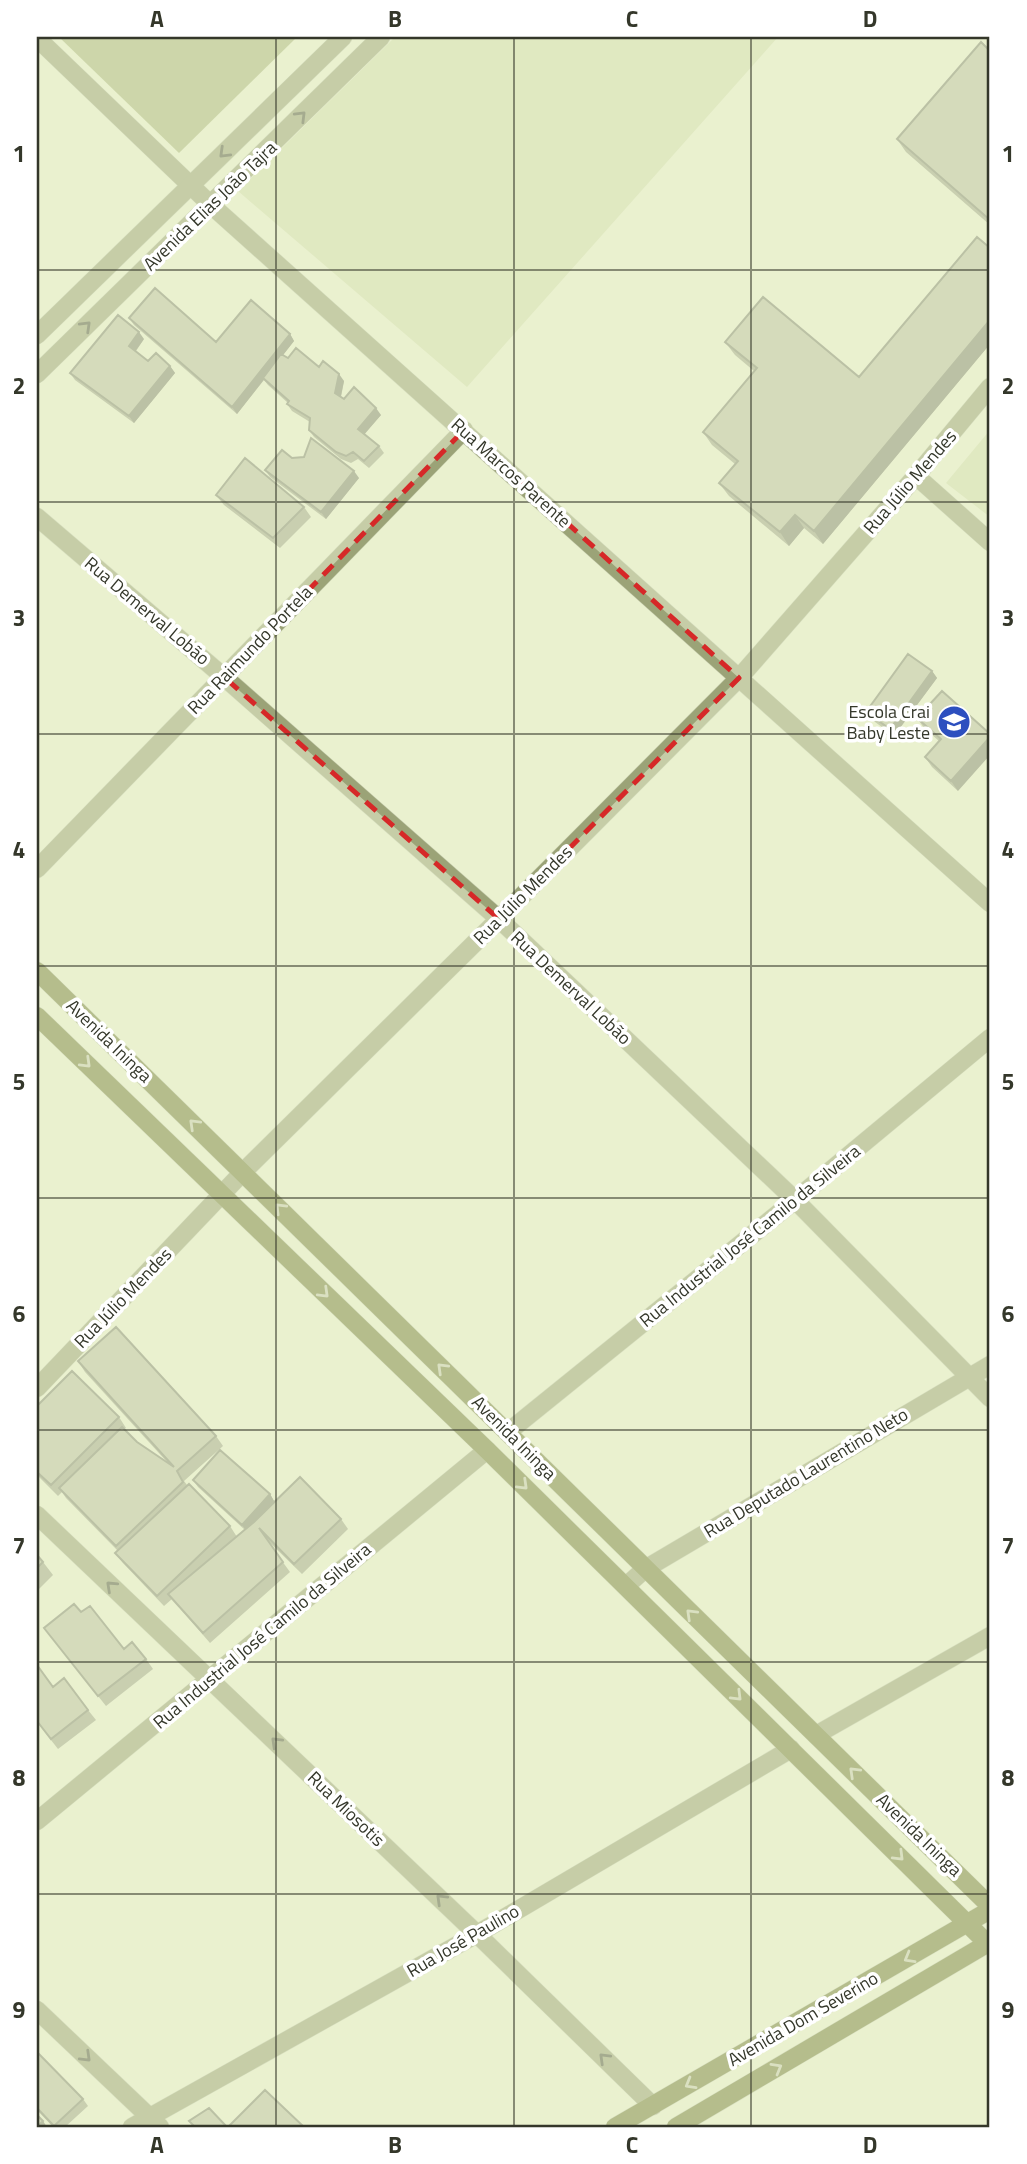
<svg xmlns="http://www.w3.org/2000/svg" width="1027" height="2164" font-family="'Titillium Web',sans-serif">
<rect width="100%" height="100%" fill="#eaf1cf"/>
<path fill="#d6dfaf" d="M395,37H778L467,387L238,191Z
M990,430V517L946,483Z"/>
<path fill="#acb77c" d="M59,37H297L179,153Z"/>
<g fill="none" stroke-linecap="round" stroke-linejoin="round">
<defs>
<path id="minor" d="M37,38L211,205L990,903
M916,476L990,542
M37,517L224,677L499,919L795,1200L990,1398
M37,869L464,430
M37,1388L243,1172L499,919L739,678L916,476L990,387
M508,1432L795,1200L990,1038
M37,1515L477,1934L653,2106
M626,1586L645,1569L990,1365
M816,1735L990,1636
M37,1821L487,1450
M37,2010L160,2127
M132,2127L477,1934L791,1749"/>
<path id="tertiary" d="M37,335L343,37
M37,374L381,37"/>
<path id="secondary" d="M37,971L990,1906
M37,1016L487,1450L990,1946
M615,2127L990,1910
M676,2127L990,1942"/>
</defs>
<use href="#minor" stroke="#c6ccae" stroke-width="19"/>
<use href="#tertiary" stroke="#c6ccae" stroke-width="19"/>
<use href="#secondary" stroke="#c6ccae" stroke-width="19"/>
<use href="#minor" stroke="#9ba377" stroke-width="18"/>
<use href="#tertiary" stroke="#9ba377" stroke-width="18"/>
<use href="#secondary" stroke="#757f3a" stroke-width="18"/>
</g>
<path fill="#a2a78b" d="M990,51V225L906,152L897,139Z
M990,248V344L823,544L804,528L789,546L729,496L719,483L735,464L712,445L703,432L754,371L735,355L725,342L859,377Z
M129,318L216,342L290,334L294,341L283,355L288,358L319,367L344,381L341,397L381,415L364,434L379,446L384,453L369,468L358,459L351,463L341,459L314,437L309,430L310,422L292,411L287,404L288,403L268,385L264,380L237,414L134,325Z
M144,339L136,351L148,361L170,366L175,373L134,423L75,380L70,373Z
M292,458L359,478L326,519L270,477L265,470Z
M216,495L304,507L311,517L280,548L224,505Z
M932,671L937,678L894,736L871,719L866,712Z
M942,691L958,791L932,767L925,757L939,741L924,728L917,718Z
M78,1361L216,1436L223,1446L184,1481L187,1485L230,1526L237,1537L245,1530L198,1487L193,1480L270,1494L274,1501L341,1519L348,1529L302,1574L266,1539L290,1572L210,1643L172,1599L164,1606L123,1563L115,1553L118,1551L66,1498L62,1492L58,1496L37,1475V1406L119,1417L126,1428L124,1429L137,1442L168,1463L85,1372Z
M37,1555L43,1562L53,1575L37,1591Z
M81,1612L124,1649L146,1659L153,1669L106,1706L44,1628Z
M37,1665L53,1687L88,1710L96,1720L58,1749L37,1722Z
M37,2052L83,2099L88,2106L65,2127H53L37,2110Z"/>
<path fill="#848871" d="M990,320V344L823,544L814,531Z
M139,332L144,339L134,353L129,346Z
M290,334L294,341L237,414L232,407Z
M170,366L175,373L134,423L129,416Z
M339,374L344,381L340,400L335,393Z
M376,408L381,415L363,436L358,429Z
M354,471L359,478L326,519L321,512Z
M795,515L804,528L789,546L780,532Z
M932,671L937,678L894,736L890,729Z
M990,737V755L958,791L951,781Z
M270,1494L274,1501L247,1532L242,1525Z
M43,2121L47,2127H37Z"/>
<path fill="#bcc2a2" stroke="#848871" stroke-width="2" d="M981,42L990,51V220L897,139Z
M977,237L990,248V320L814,531L795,515L780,532L719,483L738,461L703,432L757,368L725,342L763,297L859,377Z
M155,288L216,342L251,300L290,334L232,407L129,318Z
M118,315L139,332L129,346L148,361L156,353L170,366L129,416L70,373Z
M296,348L319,367L323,361L339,374L335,393L344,399L354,387L376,408L358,429L379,446L364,461L353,452L346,456L336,452L309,430L310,418L287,404L289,401L263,378L281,354L288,358Z
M311,438L354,471L321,512L265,470L282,450L292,458L304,457Z
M245,458L304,507L273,538L216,495Z
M908,654L932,671L890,729L866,712Z
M942,691L990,734V737L951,781L925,757L941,739L917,718Z
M116,1327L216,1436L177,1471L183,1482L116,1546L59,1488L122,1427L137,1442L174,1467L78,1361Z
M72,1371L119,1417L51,1485L37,1472V1406Z
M220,1450L270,1494L242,1525L193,1480Z
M300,1477L341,1519L294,1564L259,1528L283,1562L203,1633L168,1594L254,1522Z
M189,1484L230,1526L157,1596L115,1553Z
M37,1555L43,1562L37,1568Z
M74,1604L81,1612L90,1606L124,1649L132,1642L146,1659L98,1696L44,1628Z
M37,1665L53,1687L64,1678L88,1710L51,1739L37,1721Z
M37,2052L83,2099L54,2126L37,2108Z
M265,2090L304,2127H228Z
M209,2108L227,2127H195L189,2121Z
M37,2115L43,2121L37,2127Z"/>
<defs><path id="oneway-chevron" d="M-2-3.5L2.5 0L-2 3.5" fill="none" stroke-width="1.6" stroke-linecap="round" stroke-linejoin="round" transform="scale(1.75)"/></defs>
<g stroke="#535741">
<use href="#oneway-chevron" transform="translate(301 116) rotate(-45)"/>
<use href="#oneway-chevron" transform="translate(224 153) rotate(136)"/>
<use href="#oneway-chevron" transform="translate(86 326) rotate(-44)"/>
<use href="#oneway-chevron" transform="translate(111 1586) rotate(-137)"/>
<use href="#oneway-chevron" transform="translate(276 1742) rotate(-136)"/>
<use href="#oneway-chevron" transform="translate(441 1899) rotate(-136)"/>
<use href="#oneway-chevron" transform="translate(86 2057) rotate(44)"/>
<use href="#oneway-chevron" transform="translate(604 2058) rotate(-136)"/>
</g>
<g stroke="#c8ccb0">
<use href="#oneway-chevron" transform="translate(86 1063) rotate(44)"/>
<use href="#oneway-chevron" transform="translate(194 1124) rotate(-136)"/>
<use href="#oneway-chevron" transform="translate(280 1208) rotate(-135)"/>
<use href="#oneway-chevron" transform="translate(324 1293) rotate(44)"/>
<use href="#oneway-chevron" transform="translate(442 1368) rotate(-136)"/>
<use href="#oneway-chevron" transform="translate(523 1485) rotate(44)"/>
<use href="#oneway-chevron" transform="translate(691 1614) rotate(-136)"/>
<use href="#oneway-chevron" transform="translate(737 1696) rotate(45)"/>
<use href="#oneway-chevron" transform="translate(854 1772) rotate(-136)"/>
<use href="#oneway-chevron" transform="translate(899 1856) rotate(45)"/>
<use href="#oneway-chevron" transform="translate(909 1958) rotate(150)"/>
<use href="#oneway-chevron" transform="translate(777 2068) rotate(-30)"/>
<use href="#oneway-chevron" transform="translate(690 2084) rotate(150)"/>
</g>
<path d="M0 0H1027V2164H0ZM464,430L739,678L499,919L224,677Z" fill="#eaf1cf" fill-opacity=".55" fill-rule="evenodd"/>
<path fill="none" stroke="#d62828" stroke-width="5" stroke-dasharray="14 9" stroke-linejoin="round" d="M464,430L739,678L499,919L224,677Z"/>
<path fill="none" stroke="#34372a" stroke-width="2" stroke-opacity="0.55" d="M276,37V2127M514,37V2127M751,37V2127M37,270H990M37,502H990M37,734H990M37,966H990M37,1198H990M37,1430H990M37,1662H990M37,1894H990"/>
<defs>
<symbol id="school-disc" viewBox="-11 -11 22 22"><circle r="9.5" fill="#2d4fbf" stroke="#fff"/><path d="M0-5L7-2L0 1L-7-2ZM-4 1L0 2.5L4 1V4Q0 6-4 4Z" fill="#fff"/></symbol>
</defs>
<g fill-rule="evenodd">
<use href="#school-disc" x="935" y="703" width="38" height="38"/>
</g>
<g text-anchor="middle" stroke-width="7" stroke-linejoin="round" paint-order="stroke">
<g font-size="18" fill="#34372a" stroke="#fff">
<text transform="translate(210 206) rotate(-44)" y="6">Avenida Elias João Tajra</text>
<text transform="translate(511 473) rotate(42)" y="6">Rua Marcos Parente</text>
<text transform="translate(910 482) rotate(-49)" y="6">Rua Júlio Mendes</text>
<text transform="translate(147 611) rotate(40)" y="6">Rua Demerval Lobão</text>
<text transform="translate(250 650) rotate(-46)" y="6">Rua Raimundo Portela</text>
<text transform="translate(523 895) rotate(-45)" y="6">Rua Júlio Mendes</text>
<text transform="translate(571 988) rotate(43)" y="6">Rua Demerval Lobão</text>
<text transform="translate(109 1041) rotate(44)" y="6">Avenida Ininga</text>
<text transform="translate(750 1236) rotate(-39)" y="6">Rua Industrial José Camilo da Silveira</text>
<text transform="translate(123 1298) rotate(-46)" y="6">Rua Júlio Mendes</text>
<text transform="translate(514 1438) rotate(45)" y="6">Avenida Ininga</text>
<text transform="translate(806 1473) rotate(-31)" y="6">Rua Deputado Laurentino Neto</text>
<text transform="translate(262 1636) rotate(-40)" y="6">Rua Industrial José Camilo da Silveira</text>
<text transform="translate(346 1809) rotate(44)" y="6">Rua Miosotis</text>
<text transform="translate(919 1835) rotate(44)" y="6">Avenida Ininga</text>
<text transform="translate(463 1941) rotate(-30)" y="6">Rua José Paulino</text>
<text transform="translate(803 2019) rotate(-30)" y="6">Avenida Dom Severino</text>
</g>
<g font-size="18" fill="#34372a" stroke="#fff" text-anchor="end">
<text x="930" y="718">Escola Crai<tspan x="930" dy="21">Baby Leste</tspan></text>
</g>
</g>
<rect width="1027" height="2164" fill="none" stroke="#ffffff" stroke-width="77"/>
<rect x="38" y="38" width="950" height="2088" fill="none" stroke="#34372a" stroke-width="2.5"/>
<g font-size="23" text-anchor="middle" font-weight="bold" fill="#34372a">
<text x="157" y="27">A</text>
<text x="395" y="27">B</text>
<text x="632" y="27">C</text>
<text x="870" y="27">D</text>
<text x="19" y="162">1</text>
<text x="1008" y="162">1</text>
<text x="19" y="394">2</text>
<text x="1008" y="394">2</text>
<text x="19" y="626">3</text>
<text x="1008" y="626">3</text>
<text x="19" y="858">4</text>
<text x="1008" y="858">4</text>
<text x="19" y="1090">5</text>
<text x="1008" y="1090">5</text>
<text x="19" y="1322">6</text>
<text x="1008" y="1322">6</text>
<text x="19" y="1554">7</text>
<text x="1008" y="1554">7</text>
<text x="19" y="1786">8</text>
<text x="1008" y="1786">8</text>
<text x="19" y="2018">9</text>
<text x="1008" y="2018">9</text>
<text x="157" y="2153">A</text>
<text x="395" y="2153">B</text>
<text x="632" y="2153">C</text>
<text x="870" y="2153">D</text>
</g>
</svg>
